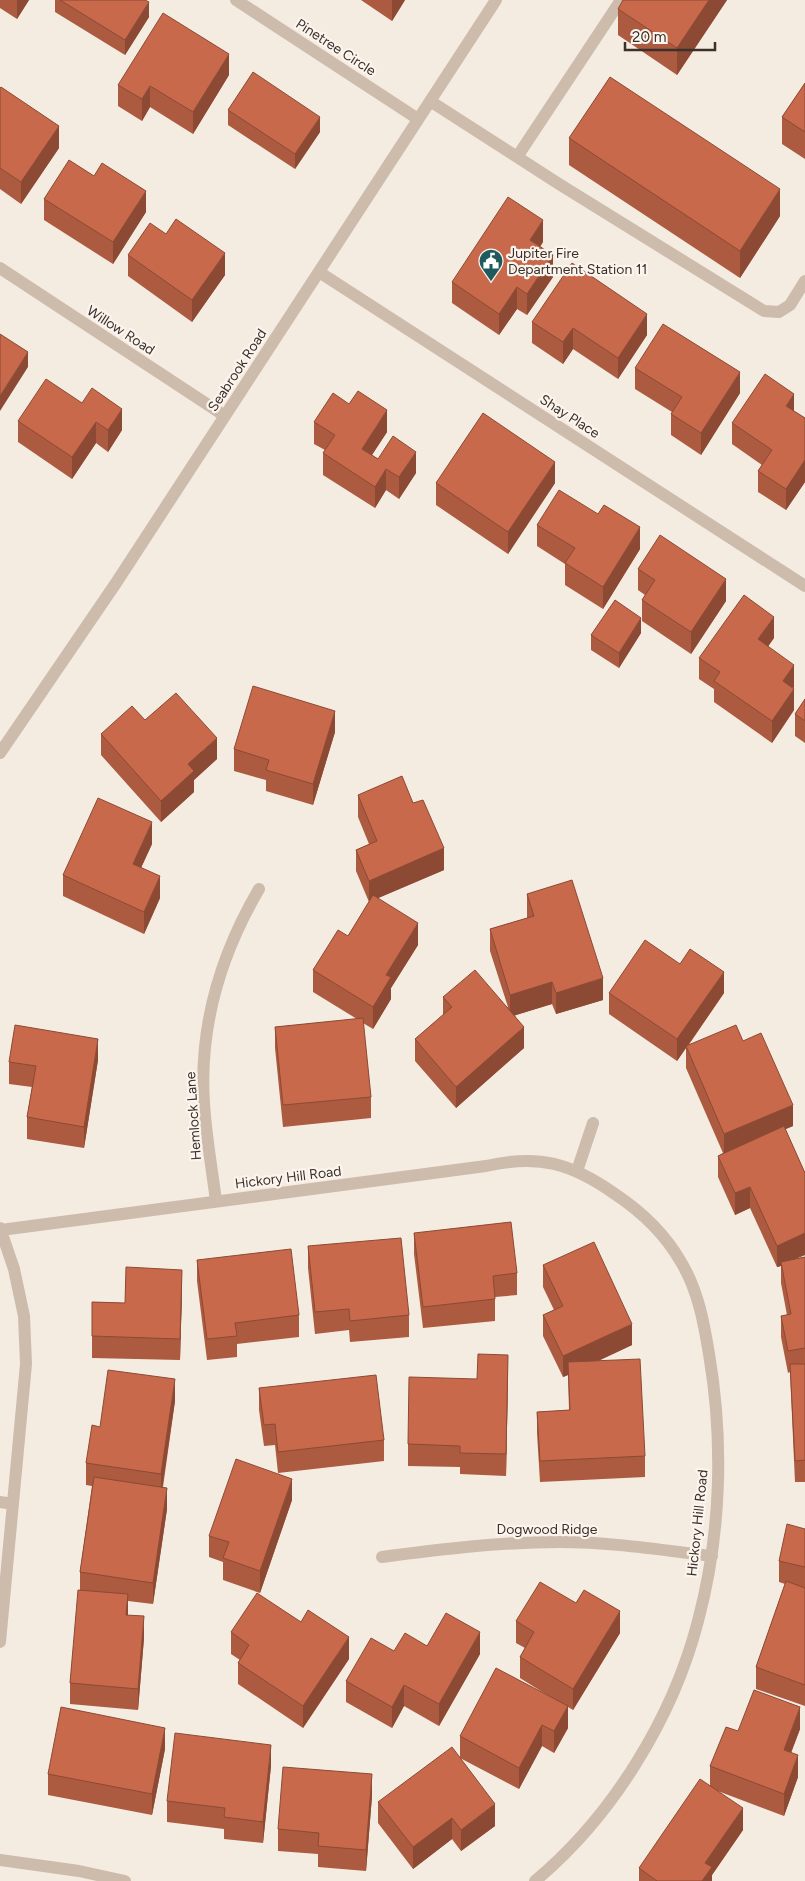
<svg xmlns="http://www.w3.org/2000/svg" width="805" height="1881" font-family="Figtree,sans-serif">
<rect width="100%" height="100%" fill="#f4ebe1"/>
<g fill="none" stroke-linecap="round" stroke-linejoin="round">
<path stroke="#cdbbac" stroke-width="12" d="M236,0L418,119
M430,101L559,184L764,311L779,312L790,305L805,281
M517,157L621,0
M0,268L225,416
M319,272L805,586
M0,753L116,583L496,0
M577,1171L593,1123
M216,1201C212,1169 206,1136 204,1103C199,1027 221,954 259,889
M0,1228L14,1269L24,1316L26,1364L0,1642
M1,1230L486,1166C539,1154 571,1163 615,1194C642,1212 665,1234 681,1262C698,1290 704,1323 709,1354C724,1442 721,1535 698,1621C673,1718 612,1817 535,1881
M0,1502L13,1504
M382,1557C441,1549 500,1542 560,1542C611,1542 661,1550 712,1556
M0,1860L79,1871L125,1881"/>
</g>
<path fill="#ac5a40" d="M0,0H29L17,19L0,8Z
M55,0H145L149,17L125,55L55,12Z
M361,0H405L392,21Z
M727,0L677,75L618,35V9Z
M229,75L193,134L150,107L142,121L118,106V85Z
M805,83V159L782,144V117Z
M0,88L59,148L21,204L0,189Z
M228,110L320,132L295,169L228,125Z
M569,138L780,216L740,278L569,165Z
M94,176L146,212L113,264L44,220V199Z
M543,242L540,247L553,277L527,315L517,309L499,335L452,303V282Z
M128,255L225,275L192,322L128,276Z
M532,322L647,335L618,379L573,349L563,364L532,343Z
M635,368L740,393L701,455L671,435V414L672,412L635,389Z
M82,403L122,430L108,452L96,443L72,479L18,442V421Z
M794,411L805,418V482L786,510L758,492V471L762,465L732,444V423Z
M314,422L387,432L372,455L378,459L416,473L399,499L386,490L375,508L323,475V453L325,450L314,444Z
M436,483H555L508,554L436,505Z
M537,525L640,549L603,609L565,585V564L537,546Z
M638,569L726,601L691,654L642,621V600L645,595L638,590Z
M641,633L619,668L591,650V635Z
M774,638L768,646L794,687L793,688L794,710L772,743L714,702V689L699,679V658Z
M805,699V743L795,736V714Z
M145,720L217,759L194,780V792L161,822L101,755V734Z
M335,732L313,805L266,791V780L234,771V749Z
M358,795L413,803L444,870L378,898L418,945L391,988V999L373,1029L363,1023L371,1097V1118L283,1127L275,1048V1027L357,1019L313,992V970L348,936L369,902L356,871V850L369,844L358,817Z
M152,844L141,868L160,898L144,934L63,896V875Z
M527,894L603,1000L556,1014L552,1004L515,1015L524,1048L456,1108L415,1061V1039L443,1015V997L508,1007L490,951V929L527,918Z
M680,964L724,993L688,1046L743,1041L793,1126L785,1129L805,1173V1255L794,1259L805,1257V1482H795L790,1372L788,1373L781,1337V1316L787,1315L781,1283V1266L777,1267L750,1208L735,1215L718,1177V1156L723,1153L686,1068V1048L677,1061L609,1014V993Z
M98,1060L84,1148L27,1139V1117L32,1087L9,1084V1062Z
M414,1233L517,1273V1295L495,1297V1321L423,1328L414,1254Z
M308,1246L409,1315V1337L350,1342L349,1330L315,1334L308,1268Z
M197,1260L299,1315V1337L237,1344V1357L207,1360L197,1281Z
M543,1265L632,1345L598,1361L645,1456V1477L540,1482L537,1433V1412L569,1410L568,1375L563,1377L543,1336V1315L554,1310L543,1287Z
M182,1291L180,1360L92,1358V1302L125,1303Z
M508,1376L506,1476L460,1474V1467L408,1466V1444L477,1379Z
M259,1388L384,1440V1461L278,1473L275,1445L264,1446L259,1410Z
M175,1401L163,1487L167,1509L153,1604L128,1601V1615L144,1638L138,1710L70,1704V1683L80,1590V1572L92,1486L86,1485V1463L100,1427Z
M292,1500L260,1593L223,1580V1562L209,1557V1536Z
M805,1529V1706L756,1689V1667L785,1584L779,1582V1561Z
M516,1621L620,1633L573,1710L568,1707V1728L554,1753L542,1746L519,1789L460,1758V1736L555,1700L520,1678V1657L525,1648L516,1643Z
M231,1632L349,1659L303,1728L238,1684V1663L240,1660L231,1654Z
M427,1646L480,1654L439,1726L404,1706L392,1728L346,1702V1681L394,1651Z
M800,1729L791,1753L798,1777L784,1816L715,1790L743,1830L712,1875V1881H639V1868L710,1786V1766L738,1731Z
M165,1749L152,1815L48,1795V1774Z
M271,1766L263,1843L224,1839V1829L167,1822V1801Z
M372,1796L366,1871L318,1867V1854L278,1851V1829Z
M378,1802L495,1826L461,1851L452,1839L413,1869L378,1823Z"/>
<path fill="#8c4a34" d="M17,0H29L17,19Z
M392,0H405L392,21Z
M709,0H727L677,75V48Z
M149,2V17L125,55V40Z
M229,54V75L193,134V112Z
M150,86V107L142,121V99Z
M320,117V132L295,169V154Z
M59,126V148L21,204V182Z
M780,189V216L740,278V251Z
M146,191V212L113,264V242Z
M543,220V242L530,261V240Z
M225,253V275L192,322V300Z
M553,255V277L527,315V294Z
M517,287V309L499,335V314Z
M647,314V335L618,379V358Z
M573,328V349L563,364V342Z
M28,352V367L0,411V396Z
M740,372V393L701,455V433Z
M794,394V415L786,406Z
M122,409V430L108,452V430Z
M387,410V432L362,470V449Z
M96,422V443L72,479V457Z
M416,452V473L399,499V477Z
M805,460V482L786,510V489Z
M555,462V483L508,554V532Z
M386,469V490L375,508V487Z
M640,527V549L603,609V587Z
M726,579V601L691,654V632Z
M774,617V638L758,661V639Z
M641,618V633L619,668V653Z
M794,665V687L783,703V681Z
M794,689V710L772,743V721Z
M335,711V732L313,805V784Z
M217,738V759L194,780V792L161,822V801L188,764Z
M152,822V844L133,885V864Z
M444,848V870L369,902V881Z
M160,876V898L144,934V912Z
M418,923V945L391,988V999L373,1029V1007L386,975Z
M724,972V993L677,1061V1039Z
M603,978V1000L556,1014V993Z
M552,982V1004L510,1017V995Z
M524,1027V1048L456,1108V1087Z
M98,1039V1060L84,1148V1127Z
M793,1105V1126L724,1156V1134Z
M750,1187V1208L735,1215V1193Z
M805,1233V1255L781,1265V1262V1266L777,1267V1246Z
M182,1270V1291L180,1360V1339Z
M632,1324V1345L568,1375V1362V1375L563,1377V1356Z
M508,1355V1376L506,1476V1454Z
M175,1379V1401L161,1495V1474Z
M292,1479V1500L260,1593V1571Z
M167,1488V1509L153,1604V1583Z
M128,1594V1616L126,1615Z
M620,1611V1633L573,1710V1689Z
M144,1616V1638L138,1710V1689Z
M480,1632V1654L439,1726V1704Z
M349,1637V1659L303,1728V1706Z
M404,1685V1706L392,1728V1707Z
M568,1706V1728L554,1753V1731Z
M800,1707V1729L784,1771V1750Z
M542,1725V1746L519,1789V1768Z
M165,1728V1749L152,1815V1794Z
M271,1745V1766L263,1843V1822Z
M798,1755V1777L784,1816V1794Z
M372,1774V1796L366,1871V1850Z
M495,1804V1826L461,1851V1830Z
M743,1808V1830L712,1875V1881H702L705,1863Z
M452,1818V1839L413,1869V1847Z"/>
<path fill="#c8694b" stroke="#8c4a34" d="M60,0H145L149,2L125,40Z
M623,0H709L677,48L618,9Z
M163,13L229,54L193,112L150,86L142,99L118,85Z
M253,72L320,117L295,154L228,110Z
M610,77L780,189L740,251L569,138Z
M805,83V132L782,117Z
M1,87L59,126L21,182L0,168V88Z
M69,160L94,176L102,163L146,191L113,242L44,199Z
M508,197L543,220L530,240L553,255L527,294L517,287L499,314L452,282Z
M176,219L225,253L192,300L128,255L150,223L166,234Z
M572,263L647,314L618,358L573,328L563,342L532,322Z
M663,324L740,372L701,433L671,414L682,397L635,368Z
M0,334L28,352L0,396Z
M765,374L794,394L786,406L805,418V460L786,489L758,471L772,450L732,423Z
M46,379L82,403L92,388L122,409L108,430L96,422L72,457L18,421Z
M358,391L387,410L362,449L378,459L393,436L416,452L399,477L386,469L375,487L323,453L335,435L314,422L333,393L349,404Z
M483,413L555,462L508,532L436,483Z
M559,490L598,514L604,505L640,527L603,587L565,563L575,548L537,525Z
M660,535L726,579L691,632L642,600L655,580L638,569Z
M744,595L774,617L758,639L794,665L783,681L794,689L772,721L714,681L720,672L699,658Z
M615,600L641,618L619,653L591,635Z
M253,686L335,711L313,784L266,770L269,760L234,749Z
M176,693L217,738L188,764L194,771L161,801L101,734L132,706L145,720Z
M805,699V721L795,714Z
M402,776L413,803L423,800L444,848L369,881L356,850L377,841L358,795Z
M98,798L152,822L133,864L160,876L144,912L63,875Z
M572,880L603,978L556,993L552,982L510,995L490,929L534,916L527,894Z
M373,895L418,923L386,975L391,977L373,1007L313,970L338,930L348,936Z
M645,940L680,964L690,949L724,972L677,1039L609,993Z
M475,970L524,1027L456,1087L415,1039L452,1007L443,997Z
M363,1018L371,1097L283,1105L275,1027Z
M15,1025L98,1039L84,1127L27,1117L36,1066L9,1062Z
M736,1025L743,1041L761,1033L793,1105L724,1134L686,1046Z
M784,1126L805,1173V1233L777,1246L750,1187L735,1193L718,1156Z
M511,1222L517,1273L493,1276L495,1299L423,1307L414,1233Z
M401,1238L409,1315L350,1321L349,1309L315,1312L308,1246Z
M594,1242L632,1324L563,1356L543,1315L563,1306L543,1265Z
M291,1249L299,1315L235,1323L237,1336L207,1339L197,1260Z
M805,1257V1348L788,1351L781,1316L791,1314L781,1262Z
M126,1267L182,1270L180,1339L92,1336V1302L125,1303Z
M478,1354L508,1355L506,1454L460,1453V1446L408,1444L409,1377L477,1379Z
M640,1359L645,1456L540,1461L537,1412L570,1410L568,1362Z
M790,1364H805V1460L795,1461Z
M108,1370L175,1379L161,1474L86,1463L92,1425L100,1427Z
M376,1375L384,1440L278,1452L275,1424L264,1425L259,1388Z
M236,1459L292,1479L260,1571L223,1558L229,1542L209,1536Z
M94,1477L167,1488L153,1583L80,1572Z
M787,1524L805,1529V1567L779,1561Z
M786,1581L805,1588V1685L756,1667Z
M540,1582L576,1603L584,1590L620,1611L573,1689L520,1657L534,1632L516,1621Z
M78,1590L128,1594L126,1615L144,1616L138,1689L70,1683Z
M257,1593L301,1622L308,1610L349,1637L303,1706L238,1663L249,1645L231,1632Z
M446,1613L480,1632L439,1704L404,1685L392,1707L346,1681L371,1638L394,1651L405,1633L427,1646Z
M496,1668L568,1706L554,1731L542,1725L519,1768L460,1736Z
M754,1690L800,1707L784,1750L798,1755L784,1794L710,1766L726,1727L738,1731Z
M61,1707L165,1728L152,1794L48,1774Z
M175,1733L271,1745L263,1822L224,1817L225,1808L167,1801Z
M452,1747L495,1804L461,1830L452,1818L413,1847L378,1802Z
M283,1767L372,1774L366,1850L318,1846L319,1833L278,1829Z
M700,1779L743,1808L705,1863L712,1867L702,1881H657L639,1868Z"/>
<defs>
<symbol id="civic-pin" viewBox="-11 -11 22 30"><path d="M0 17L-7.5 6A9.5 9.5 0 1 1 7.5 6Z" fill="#1f5a5e" stroke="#fbf5ee"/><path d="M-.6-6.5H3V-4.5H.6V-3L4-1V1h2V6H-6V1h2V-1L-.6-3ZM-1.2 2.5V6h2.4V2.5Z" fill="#fff"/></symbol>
</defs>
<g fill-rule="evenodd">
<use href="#civic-pin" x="477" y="247" width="28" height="38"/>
</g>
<g text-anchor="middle" stroke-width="4.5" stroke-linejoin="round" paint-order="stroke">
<g font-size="14" fill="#3b302b" stroke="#fbf5ee">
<text transform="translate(336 47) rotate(33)" y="5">Pinetree Circle</text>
<text transform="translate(121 330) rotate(33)" y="5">Willow Road</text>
<text transform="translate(237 370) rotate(-57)" y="5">Seabrook Road</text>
<text transform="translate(570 416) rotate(33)" y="5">Shay Place</text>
<text transform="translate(193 1116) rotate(-94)" y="5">Hemlock Lane</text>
<text transform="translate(288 1177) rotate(-7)" y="5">Hickory Hill Road</text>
<text transform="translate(697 1523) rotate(-84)" y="5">Hickory Hill Road</text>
<text x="547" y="1534">Dogwood Ridge</text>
</g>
<g font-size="14" fill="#3b302b" stroke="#fbf5ee" text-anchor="start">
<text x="508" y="258">Jupiter Fire<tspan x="508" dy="16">Department Station 11</tspan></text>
</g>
</g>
<path d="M625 42v8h90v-8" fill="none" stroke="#3b302b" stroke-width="2.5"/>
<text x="632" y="42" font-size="15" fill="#3b302b" stroke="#fbf5ee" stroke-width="4" paint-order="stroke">20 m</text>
</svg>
